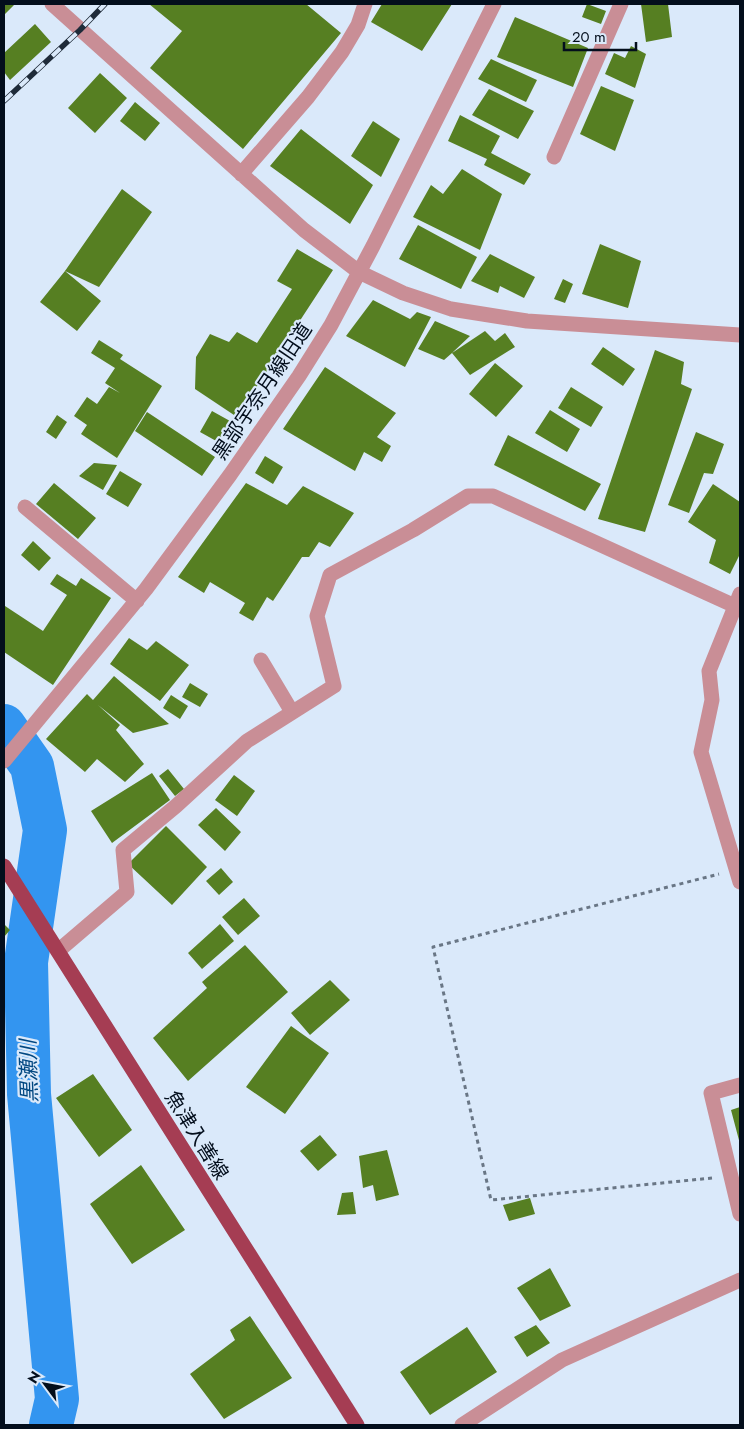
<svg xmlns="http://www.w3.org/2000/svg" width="744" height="1429" font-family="Jost,'Noto Sans JP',sans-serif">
<rect width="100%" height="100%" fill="#dae9fa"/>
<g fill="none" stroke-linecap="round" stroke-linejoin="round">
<path stroke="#3395f0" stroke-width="44" d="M4,726L32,766L45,830L26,962L29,1094L57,1399L51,1425"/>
</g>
<path fill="#567f22" d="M4,4L14,5L4,15Z
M149,4H306L341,33L243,149L150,68L182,31Z
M382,4H452L422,51L371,22Z
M587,4L606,11L601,24L582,17Z
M641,4H668L672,37L646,42Z
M515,17L588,48L573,87L497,57Z
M35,24L51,42L10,80L4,72V53Z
M631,46L646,54L635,88L605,74L614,53L625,58Z
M491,59L537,80L526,102L478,79Z
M100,73L127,98L95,133L68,108Z
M601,86L634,100L615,151L580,134Z
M489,89L534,111L518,139L472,115Z
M135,102L160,123L145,141L120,121Z
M460,115L500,136L491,153L531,174L524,185L484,165L487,159L448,141Z
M373,121L400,139L381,177L351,156Z
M301,129L373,185L350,224L270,166Z
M462,169L502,194L480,250L413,217L431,185L443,194Z
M122,189L152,212L99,287L65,271Z
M418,225L477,257L461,289L399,259Z
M600,244L641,261L628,308L582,294Z
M297,249L333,270L237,417L195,389L196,357L210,334L229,342L237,332L257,343L292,289L277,281Z
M490,254L535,277L524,298L500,286L498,293L471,281Z
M65,271L101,301L77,331L40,302Z
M563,279L573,284L565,303L554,299Z
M373,300L410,319L417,312L431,317L405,367L346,336Z
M435,321L470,336L452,353L485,331L495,341L505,333L515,347L470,375L452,353L444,360L418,349Z
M99,340L123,355L120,359L162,386L117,458L81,434L87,425L74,416L87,397L97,404L109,387L120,393L105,383L115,368L91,353Z
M603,347L635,369L623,386L591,364Z
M655,350L684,362L681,384L692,389L645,532L598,519Z
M495,363L523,386L496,417L469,394Z
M325,367L396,413L377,437L391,446L382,462L364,452L355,471L283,429Z
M571,387L603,407L591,427L558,408Z
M550,410L580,429L567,452L535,433Z
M212,411L230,421L218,442L200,432Z
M147,412L215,457L202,476L135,431Z
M57,415L67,422L56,439L46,432Z
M696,432L724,444L713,474L704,473L689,513L668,505Z
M508,435L601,484L585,511L494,465Z
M265,456L283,467L273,484L255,473Z
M94,463L117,465L103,490L79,476Z
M120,471L142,484L128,507L106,494Z
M54,483L96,518L78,539L36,504Z
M246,483L287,505L303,486L354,513L330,547L319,542L309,557H302L273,601L267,597L253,621L239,613L245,603L210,582L204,593L178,577Z
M713,484L740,502V554L730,574L709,563L716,540L688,522Z
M33,541L51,558L39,571L21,555Z
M57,574L76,586L81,578L111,598L53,685L4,652V608L5,606L43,631L67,595L50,584Z
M129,638L147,650L156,641L189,665L160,701L110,664Z
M114,676L169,724L133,733L98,705L120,725L116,730L144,764L125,782L97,759L85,772L46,739L87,694L93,700Z
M190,683L208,694L200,707L182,697Z
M171,695L188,706L180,719L163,708Z
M168,769L184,789L175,796L159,776Z
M152,773L170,800L112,843L91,811Z
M234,775L255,791L237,816L215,800Z
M216,808L241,832L225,851L198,825Z
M166,826L207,867L172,905L128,864Z
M221,868L233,882L219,895L206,881Z
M244,898L260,916L238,935L222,917Z
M4,924L10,930L4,937Z
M220,924L234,941L202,969L188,953Z
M245,945L288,992L188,1081L153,1038L207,988L202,982Z
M330,980L350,1000L310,1035L291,1013Z
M291,1026L329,1053L285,1114L246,1087Z
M93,1074L132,1130L99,1157L56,1098Z
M740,1107V1144L731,1110Z
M320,1135L337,1155L318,1171L300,1151Z
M387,1150L399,1195L376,1201L373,1185L363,1188L359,1156Z
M141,1165L185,1230L132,1264L90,1204Z
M353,1192L356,1214L337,1215L342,1193Z
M530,1198L535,1214L509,1221L503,1205Z
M550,1268L571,1306L540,1321L517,1288Z
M250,1316L292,1378L224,1419L190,1374L235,1340L230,1330Z
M536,1325L550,1343L527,1357L514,1337Z
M467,1327L497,1372L430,1415L400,1372Z"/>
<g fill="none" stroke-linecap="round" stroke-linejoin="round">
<path stroke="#697685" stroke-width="3" stroke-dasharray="4 4" stroke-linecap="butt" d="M712,1178L491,1200L433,947L719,874"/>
<path stroke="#c98e96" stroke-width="15" d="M52,4L304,230L359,272L403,293L451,309L527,321L740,335
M554,157L621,4
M241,174L308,97L342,52L358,25L365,4
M25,507L137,601
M740,594L709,671L712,700L701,752L740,882
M261,660L292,712
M4,761L146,589L230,475L299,376L331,325L373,246L494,4
M58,951L127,892L123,850L176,806L247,741L334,686L317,616L330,575L413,530L468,496H493L735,606
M740,1085L711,1093L740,1214
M462,1425L562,1360L740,1280"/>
<path stroke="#a53d53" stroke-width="15" d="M4,866L357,1425"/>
<defs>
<path id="rail" d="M4,101L80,30L105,4"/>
</defs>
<use href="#rail" stroke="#1f2b39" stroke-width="5.5"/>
<use href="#rail" stroke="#dae9fa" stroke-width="4" stroke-dasharray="11" stroke-linecap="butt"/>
</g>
<g text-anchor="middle" stroke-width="4.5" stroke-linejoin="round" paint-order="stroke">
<g font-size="20" fill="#030e1c" stroke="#dae9fa">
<text transform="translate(262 391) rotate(-56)" y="7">黒部宇奈月線旧道</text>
<text transform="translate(197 1135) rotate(58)" y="7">魚津入善線</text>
</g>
<g font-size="21" font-style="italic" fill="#004781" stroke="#dae9fa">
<text transform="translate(29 1071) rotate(-92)" y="7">黒瀬川</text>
</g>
</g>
<rect width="744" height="1429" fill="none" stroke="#030e1c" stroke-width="10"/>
<g transform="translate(45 1384) rotate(302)" stroke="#dae9fa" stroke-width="4" paint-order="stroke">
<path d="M0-4L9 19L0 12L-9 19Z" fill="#030e1c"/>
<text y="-8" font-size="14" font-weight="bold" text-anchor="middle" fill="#030e1c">N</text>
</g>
<path d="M564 42v8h72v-8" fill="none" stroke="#030e1c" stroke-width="2.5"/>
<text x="572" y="42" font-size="15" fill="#030e1c" stroke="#dae9fa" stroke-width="4" paint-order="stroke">20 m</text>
</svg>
